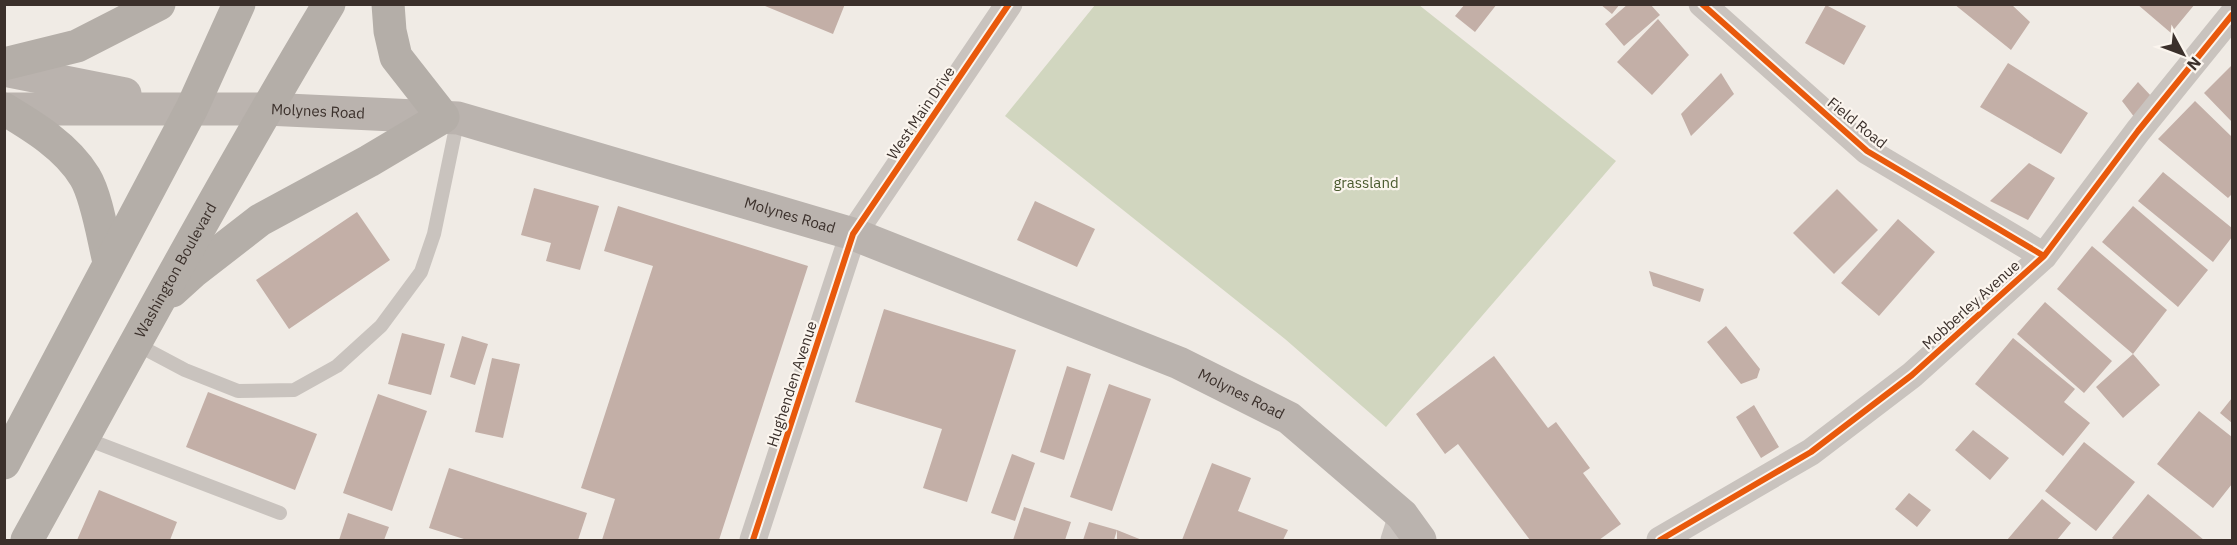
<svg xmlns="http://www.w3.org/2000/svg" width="2237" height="545" font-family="'IBM Plex Sans',sans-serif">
<rect width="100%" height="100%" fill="#f0ebe5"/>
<path fill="#d1d6bf" d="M1095,5H1419L1616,161L1386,427L1285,339L1005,116Z"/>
<path fill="#c3afa7" d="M760,4H845L833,34Z
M1465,4H1497L1475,32L1455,16Z
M1600,4H1620L1612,14Z
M1628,4H1650L1660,15L1624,46L1605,24Z
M1954,4H2011L2030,22L2011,50Z
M2137,4H2195L2171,33Z
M1826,5L1866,26L1844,65L1805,43Z
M1658,19L1689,55L1652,95L1617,62Z
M2008,63L2088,113L2061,154L1980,107Z
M2232,65V122L2204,93Z
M1721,73L1734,94L1691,136L1681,114Z
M2138,82L2152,97L2135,118L2122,101Z
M2195,101L2232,137V194L2228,198L2158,139Z
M2029,163L2055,178L2028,220L1990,201Z
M2163,172L2232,228V237L2213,262L2138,201Z
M534,188L599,206L580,270L546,261L551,243L521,235Z
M1837,189L1878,230L1834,274L1793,233Z
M1035,201L1095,229L1077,267L1017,240Z
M618,206L808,266L719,540H602L615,499L581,488L653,266L604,251Z
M2133,206L2208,270L2178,307L2102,242Z
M357,212L390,260L289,329L256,280Z
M1898,219L1935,252L1879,316L1841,283Z
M2092,246L2167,310L2133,354L2057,289Z
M1649,271L1704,289L1700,302L1653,286Z
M2045,302L2112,361L2084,393L2017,334Z
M884,309L1016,350L967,502L923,488L942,429L855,402Z
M1726,326L1760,369L1757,378L1741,384L1707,342Z
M402,333L445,344L431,395L388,384Z
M462,336L488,344L475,385L450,377Z
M2013,338L2075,389L2064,402L2090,423L2063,456L1975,384Z
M2133,354L2160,385L2123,418L2096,387Z
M1494,356L1548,428L1556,422L1590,468L1583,473L1621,524L1599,540H1530L1458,444L1445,454L1416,414Z
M492,358L520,364L503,438L475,432Z
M1067,366L1091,374L1064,460L1040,452Z
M1109,384L1151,399L1112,511L1070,497Z
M208,392L317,434L295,490L186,447Z
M378,394L427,411L392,511L343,493Z
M2232,398V423L2220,413Z
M1754,405L1779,447L1761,458L1736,417Z
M2199,411L2232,437V484L2213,508L2157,464Z
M1973,430L2009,458L1990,480L1955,450Z
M2084,442L2135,482L2096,531L2045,491Z
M1012,454L1035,463L1015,521L991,513Z
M1212,463L1251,478L1238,511L1288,530L1283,540H1182Z
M449,468L587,513L578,540H467L429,528Z
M99,490L177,522L170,540H77Z
M1909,493L1931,510L1917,527L1895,509Z
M2148,494L2204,540H2115L2112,538Z
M2042,499L2071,523L2057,540H2007Z
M1024,507L1071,522L1065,540H1013Z
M348,513L389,527L384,540H339Z
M1089,522L1117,530L1114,540H1083Z
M1117,530L1142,540H1117Z"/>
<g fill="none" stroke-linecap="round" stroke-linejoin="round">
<path stroke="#c9c3be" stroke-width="14" d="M136,344L185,370L238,391L294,390L337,366L381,326L421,272L434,234L458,118
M84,438L280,513"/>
<path stroke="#c9c3be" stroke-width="27" d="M1702,4L1867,151L2044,256
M753,540L853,234L1009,4
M1394,540L1402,515
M1660,540L1811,452L1912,375L2044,256L2138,131L2232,15"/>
<g stroke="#bab3ae" stroke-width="33">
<path d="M4,70L125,94"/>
<path id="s1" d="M4,109H266L458,118L853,234L1179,363L1289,418L1402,515L1420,540"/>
</g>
<g stroke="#b4aea8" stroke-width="33">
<path d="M4,64L77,46L159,4"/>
<path d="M4,109C34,127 67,147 85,177C97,197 103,238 109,262"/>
<path d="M172,291L193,272L260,220L369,161L443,117L396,57L390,31L388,4"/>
<path d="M4,463L192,108L239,4"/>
<path id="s2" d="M27,540C126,361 223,180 329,4"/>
</g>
<defs>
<path id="cycleway" d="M1702,4L1867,151L2044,256
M753,540L853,234L1009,4
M1660,540L1811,452L1912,375L2044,256L2138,131L2232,15"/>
</defs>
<use href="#cycleway" stroke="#fbf5ee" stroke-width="10"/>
<use href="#cycleway" stroke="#e8590c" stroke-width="6"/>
</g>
<g text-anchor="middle" stroke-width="4.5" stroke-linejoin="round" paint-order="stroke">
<g font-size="15" fill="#3b302b" stroke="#fbf5ee">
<text dy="5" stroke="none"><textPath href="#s1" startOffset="314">Molynes Road</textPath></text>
<text transform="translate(921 113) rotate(-56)" y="5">West Main Drive</text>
<text transform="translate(1857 123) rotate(39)" y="5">Field Road</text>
<text dy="5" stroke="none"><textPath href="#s1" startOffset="800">Molynes Road</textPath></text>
<text dy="5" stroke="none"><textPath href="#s2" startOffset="308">Washington Boulevard</textPath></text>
<text transform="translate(1971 305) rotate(-42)" y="5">Mobberley Avenue</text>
<text transform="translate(792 384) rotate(-72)" y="5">Hughenden Avenue</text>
<text dy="5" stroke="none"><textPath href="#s1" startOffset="1286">Molynes Road</textPath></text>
</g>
<g font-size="15" fill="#4a5a2e" stroke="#fbf5ee">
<text x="1366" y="188">grassland</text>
</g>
</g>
<rect width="2237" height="545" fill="none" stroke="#3b302b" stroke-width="12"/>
<g transform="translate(2183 54) rotate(131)" stroke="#fbf5ee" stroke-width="4.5" paint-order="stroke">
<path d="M0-4.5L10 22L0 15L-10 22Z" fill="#3b302b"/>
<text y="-9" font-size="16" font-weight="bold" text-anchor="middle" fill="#3b302b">N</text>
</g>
</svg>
